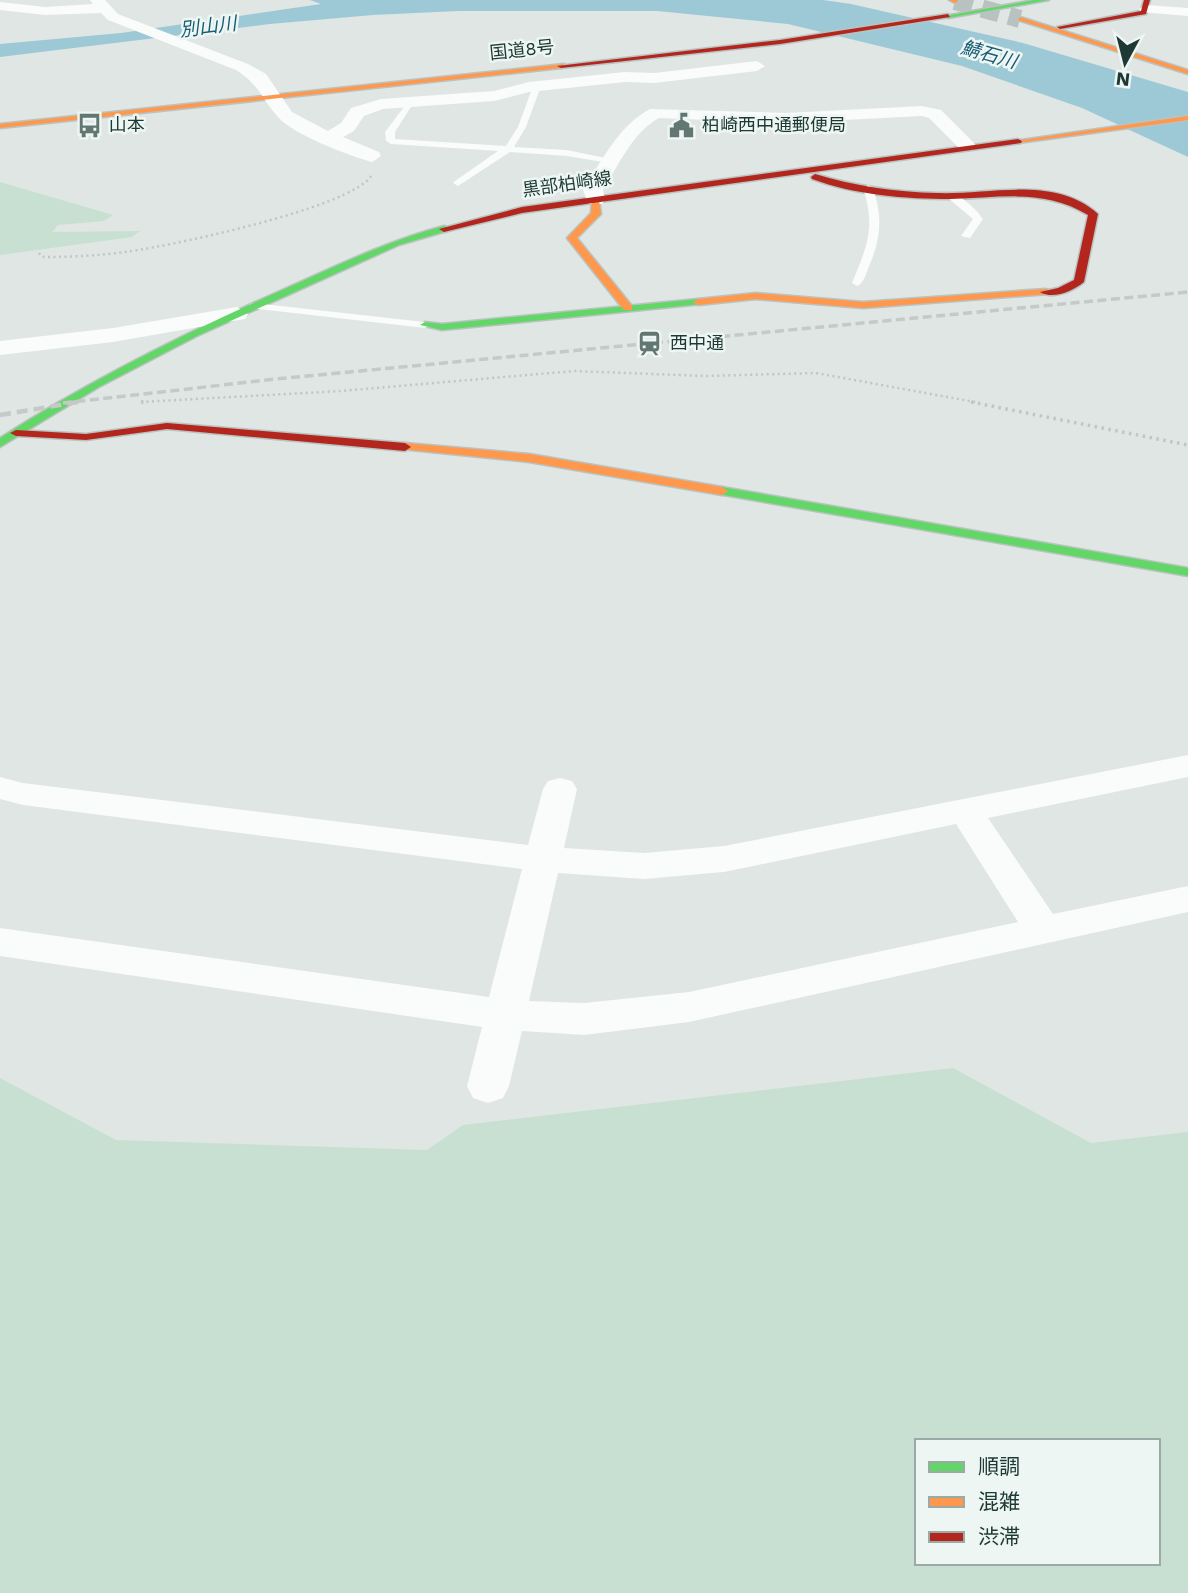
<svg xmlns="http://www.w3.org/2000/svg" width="1188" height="1593" font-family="'Work Sans','Noto Sans JP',sans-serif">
<rect width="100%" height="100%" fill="#dfe6e4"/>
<path fill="#c7e0d2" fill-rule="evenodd" d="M0,182L113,215L104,221L58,225L52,232L140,231L132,237L0,255Z
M953,1068L1091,1143L1188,1132V1593H0V1078L116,1140L427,1150L463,1125ZM917,1441H1158V1563H917Z"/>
<path fill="#9dc9d7" d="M310,0H823L851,4L1023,43L1188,92V157L1082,108L962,66L788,24L657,11H458L373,15L270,24L0,57V44L121,33L321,4Z"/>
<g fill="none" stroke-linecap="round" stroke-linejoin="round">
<path stroke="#b8c3c1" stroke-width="18" stroke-dasharray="18 10" stroke-linecap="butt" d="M955,1L1020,19"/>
<defs>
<path id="fast" d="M1034,0H1049L948,18L945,16Z
M444,226L447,227V231L399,245L197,336L99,387L0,447V438C89,381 183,334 280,291C334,267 387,241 444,226Z
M698,299L702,300V304L442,330L420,325L425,322L442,324Z
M722,487L1188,568V576L718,494L716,491Z"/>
<path id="slow" d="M949,0H958V1L955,3Z
M1020,17L1188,70V74L1018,20Z
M564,64L561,68L0,128V124Z
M1188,116V120L1018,143L1014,141Z
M592,198L599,200L601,214L577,238L632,306V310H624L567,238L591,213Z
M1045,289L1049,290V294L863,308L756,299L698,305L693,302L698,299L756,293L863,302Z
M405,443L529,454L722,487L728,491L722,495L529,462L401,449V445Z"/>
<path id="jam" d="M1144,0H1150L1146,14L1060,29L1057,27L1141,11Z
M948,14L950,17L780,44L561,68L557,66L780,40Z
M1018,139L1022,141L1021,143L522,213L444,232L439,229L522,207Z
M815,174C855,186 895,192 937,193C988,195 1055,175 1098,214L1084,282C1073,291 1053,300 1040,292L1058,288L1074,280L1088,215C1044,188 1000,198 951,199C905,199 855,195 812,179L811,177Z
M167,423L405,443L411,447L405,451L167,429L86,440L16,436L10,433L16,430L86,434Z"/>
</defs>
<use href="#fast" stroke="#b9c3c0" stroke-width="3"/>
<use href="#slow" stroke="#b9c3c0" stroke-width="3"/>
<use href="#jam" stroke="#b9c3c0" stroke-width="3"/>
<path stroke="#bec7c6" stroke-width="2.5" stroke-dasharray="2 3.5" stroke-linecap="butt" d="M39,253L42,257C67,257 92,256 117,253C159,249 352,208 371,176
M141,402L341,391L574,371L706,376L816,373L980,403"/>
<path stroke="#bec7c6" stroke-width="3.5" stroke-dasharray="2.5 4.5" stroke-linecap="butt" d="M141,402H147
M971,402L1188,445"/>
<path fill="#fafbfb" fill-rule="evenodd" d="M537,83L541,86L526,127L514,147L567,150L615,160V164L567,156L510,152L458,186L453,183L455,181L498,151L391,144L386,141L385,132L410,99L414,102L395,132V139L506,146L518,127L533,86Z
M868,185L873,188C883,219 881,239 868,269C865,276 864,283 857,286L852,283C867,246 876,228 863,188Z
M948,194C961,194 975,208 983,219L970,238L961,236L973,219L948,198Z
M254,303L425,322L431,325L425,328L250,308V304Z"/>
<path fill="#fafbfb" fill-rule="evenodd" d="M90,0H105L118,14L248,64L266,74L292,112L328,131L341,123L351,108L381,99L494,91L529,82L625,72L654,73L757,61L765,66L757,71L654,83L625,82L529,92L494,101L383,109L364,116L354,131L343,137L379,152L381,156L372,162C350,156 294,135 279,118C261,99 261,86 236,70L108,20L101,13L45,15L0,10V2L45,7L93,4Z
M1146,5L1188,8V16L1141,12L1139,9Z
M922,106L941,110L973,142L976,146L973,150H961L929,118L922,116L786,123L659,118C633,132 618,166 603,190L605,200L602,204H588L583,190C601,162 619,125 650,109L786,113Z
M237,307L248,314L245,319L113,342L0,355V341L113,328Z
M1188,755V777L988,818L1053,914L1188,886V912L689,1022L584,1035L522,1031L509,1086L503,1098L488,1103L473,1098L467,1086L482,1027L0,956V928L489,997L522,869L23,805L0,799V777L23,783L528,845L543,789L548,781L560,778L572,781L577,789L564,848L644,853L724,846ZM956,824L1018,922L689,992L584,1003L529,1001L558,873L644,879L724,872Z"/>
<use href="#fast" fill="#63d668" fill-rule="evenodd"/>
<use href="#slow" fill="#ff974d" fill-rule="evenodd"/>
<use href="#jam" fill="#b3261e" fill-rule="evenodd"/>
<path stroke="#c5c9c8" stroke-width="3.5" stroke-dasharray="9 4.5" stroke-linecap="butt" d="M63,403L276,379L1188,292"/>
<path stroke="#c5c9c8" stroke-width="4.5" stroke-dasharray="11 6" stroke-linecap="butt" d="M0,415L78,402"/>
</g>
<defs>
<symbol id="bus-bare" viewBox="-9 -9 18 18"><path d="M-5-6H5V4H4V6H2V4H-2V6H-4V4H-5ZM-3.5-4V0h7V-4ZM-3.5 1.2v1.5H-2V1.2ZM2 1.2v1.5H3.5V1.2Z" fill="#627672" stroke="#edf6f2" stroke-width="2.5" paint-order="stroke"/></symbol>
<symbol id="civic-bare" viewBox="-9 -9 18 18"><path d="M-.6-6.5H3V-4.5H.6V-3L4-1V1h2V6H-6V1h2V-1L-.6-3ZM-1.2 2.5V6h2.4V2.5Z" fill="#627672" stroke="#edf6f2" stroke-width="2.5" paint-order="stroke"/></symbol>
<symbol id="station-bare" viewBox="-9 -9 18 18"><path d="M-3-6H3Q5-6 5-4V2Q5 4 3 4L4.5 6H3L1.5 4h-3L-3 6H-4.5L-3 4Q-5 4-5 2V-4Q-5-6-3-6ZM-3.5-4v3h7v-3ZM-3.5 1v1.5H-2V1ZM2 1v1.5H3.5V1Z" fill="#627672" stroke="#edf6f2" stroke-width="2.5" paint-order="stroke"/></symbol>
</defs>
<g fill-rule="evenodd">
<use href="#bus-bare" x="72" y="108" width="35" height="35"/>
<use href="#civic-bare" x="664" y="108" width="35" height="35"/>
<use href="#station-bare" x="632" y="326" width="35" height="35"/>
</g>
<g text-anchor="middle" stroke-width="5" stroke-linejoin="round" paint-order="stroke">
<g font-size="18" fill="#1e3934" stroke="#edf6f2">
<text transform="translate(522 50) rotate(-6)" y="6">国道8号</text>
<text transform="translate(567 184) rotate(-8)" y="6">黒部柏崎線</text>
</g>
<g font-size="18" fill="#1e3934" stroke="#edf6f2" text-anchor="start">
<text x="109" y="131">山本</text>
<text x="702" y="131">柏崎西中通郵便局</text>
<text x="670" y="349">西中通</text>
</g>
<g font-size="19" font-style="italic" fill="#175d76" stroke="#edf6f2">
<text transform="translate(208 26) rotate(-7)" y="7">別山川</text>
<text transform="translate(989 54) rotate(16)" y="7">鯖石川</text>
</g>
</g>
<rect x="915" y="1439" width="245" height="126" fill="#edf6f2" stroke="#9aaaa6" stroke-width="2"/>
<rect x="929" y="1462" width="35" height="10" fill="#63d668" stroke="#9aaaa6" stroke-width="2"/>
<text x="978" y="1474" font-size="21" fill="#1e3934">順調</text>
<rect x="929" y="1497" width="35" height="10" fill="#ff974d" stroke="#9aaaa6" stroke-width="2"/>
<text x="978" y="1509" font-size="21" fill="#1e3934">混雑</text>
<rect x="929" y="1532" width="35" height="10" fill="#b3261e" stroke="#9aaaa6" stroke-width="2"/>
<text x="978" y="1544" font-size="21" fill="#1e3934">渋滞</text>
<g transform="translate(1125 63) rotate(187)" stroke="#edf6f2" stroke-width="5" paint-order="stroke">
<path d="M0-5L12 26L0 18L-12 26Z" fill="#1e3934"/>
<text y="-10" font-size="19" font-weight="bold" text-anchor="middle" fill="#1e3934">N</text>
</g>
</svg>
